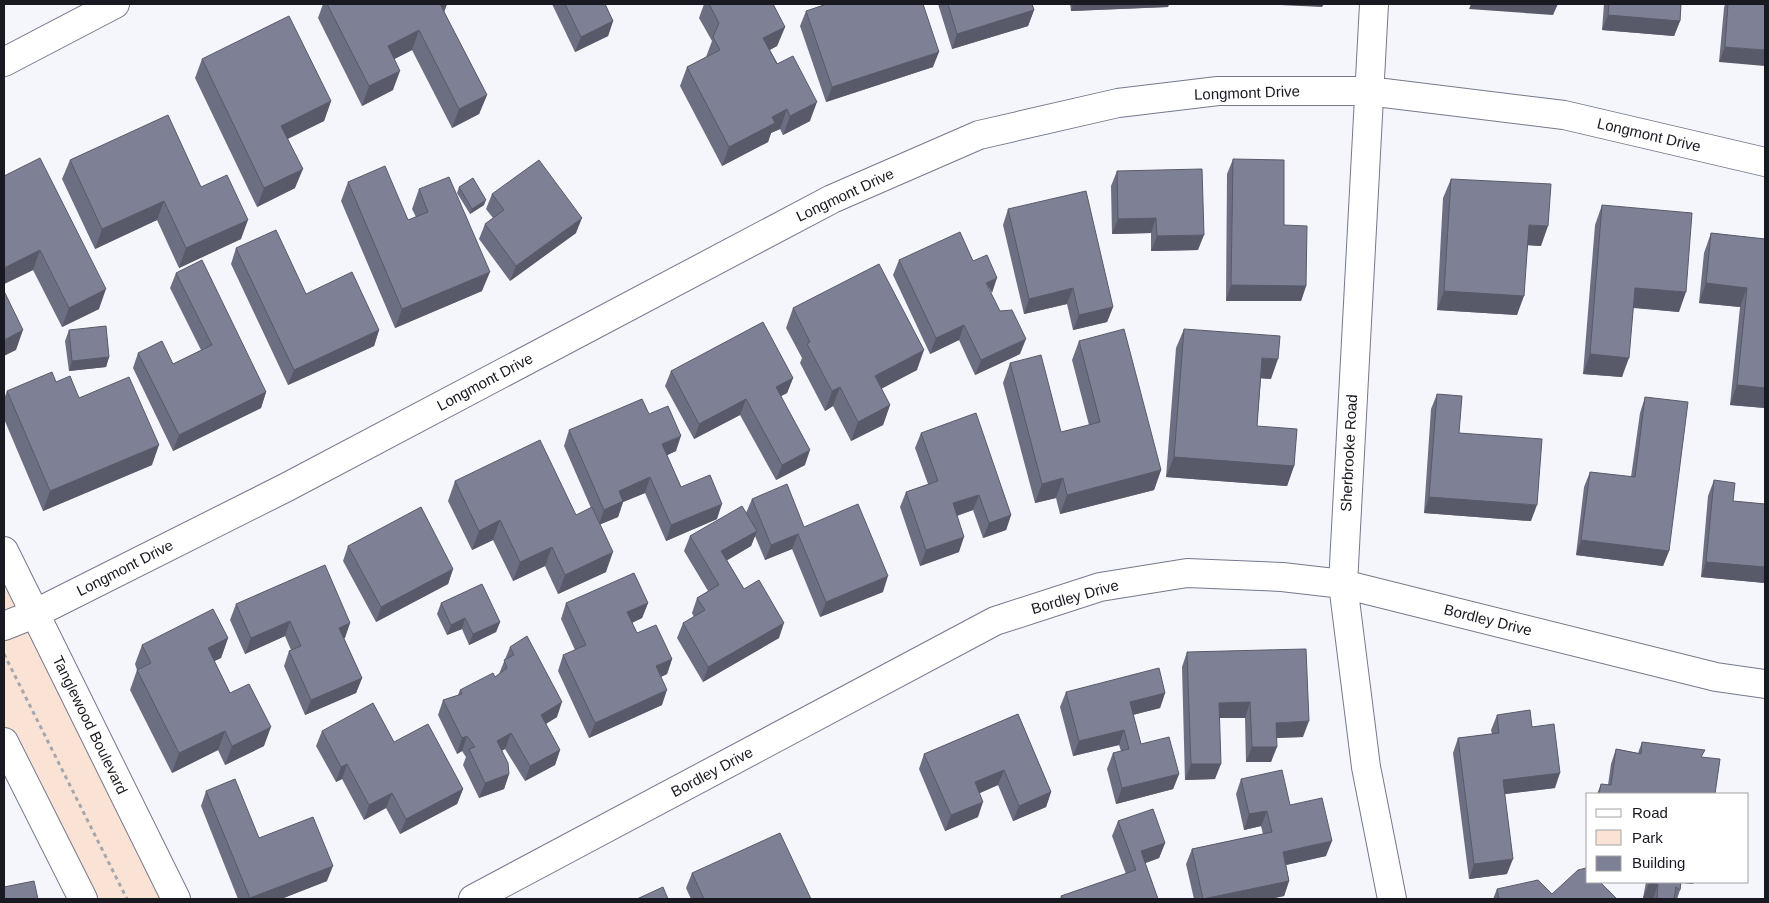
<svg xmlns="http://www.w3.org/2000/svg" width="1769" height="903" font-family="Helvetica,sans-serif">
<rect width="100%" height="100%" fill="#f5f6fb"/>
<path fill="#fae3d5" d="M4,570L166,899H92L4,725Z"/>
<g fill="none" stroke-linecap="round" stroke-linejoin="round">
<defs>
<path id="minor" d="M1374,4L1343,584L1366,767L1392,899
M4,62L115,4
M4,626L34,614L287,487L832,199L979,135L1118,103L1218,91H1368L1564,115L1765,162
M473,899L995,621L1100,587L1187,573L1282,577L1343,584L1716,677L1765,684"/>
<path id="tertiary" d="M4,551L176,899
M4,742L83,899"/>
</defs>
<use href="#minor" stroke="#75788d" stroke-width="30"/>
<use href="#tertiary" stroke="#75788d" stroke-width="30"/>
<path stroke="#a6a7ad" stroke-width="3" stroke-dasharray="4 4" stroke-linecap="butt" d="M4,654L127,899"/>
<use href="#minor" stroke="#fff" stroke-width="28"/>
<use href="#tertiary" stroke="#fff" stroke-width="28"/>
</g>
<path fill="#6c6e81" d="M323,4H447L444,12L487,95L479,114L452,128L412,50L394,59L393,90L362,106L318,18Z
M552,4H605L613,21L608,36L575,52Z
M704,4H773L785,27L777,46L770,50L810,121L783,135L780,129L771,133L768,142L722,166L680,86L687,67L706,57L712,41L699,18Z
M938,4H1032L1034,10L1028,26L952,49Z
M1070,4H1169L1168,7L1071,11Z
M1604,4H1681L1680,21L1674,36L1602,30Z
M1725,4H1765L1719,62L1724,8Z
M806,11L933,67L826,102L800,26Z
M202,59L331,101L324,121L288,139L295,188L257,207L195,78Z
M1233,159L1284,225L1306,286L1301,301H1226L1227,174Z
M70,160L201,187L241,239L179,268L157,220L95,249L62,179Z
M1117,171L1198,250L1151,251V233L1112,234L1111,186Z
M4,176L99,309L62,327L33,270L4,284Z
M1451,179L1541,246L1528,245L1517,315L1437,310L1443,198Z
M348,182L408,220L416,217L412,209L419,189L482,291L395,328L341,201Z
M459,187L484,205L470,214L457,193Z
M492,194L576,233L510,281L479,239L485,224L493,218L486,209Z
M1602,205L1679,312L1633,308L1622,377L1583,374L1595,225Z
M1008,209L1113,307L1107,322L1073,330L1067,304L1024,314L1003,225Z
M1711,233L1765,239V408L1730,405L1740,307L1699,303L1704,253Z
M236,248L306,294L379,330L374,346L288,385L231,264Z
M899,260L973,261L991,293L1020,354L975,375L959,340L930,354L893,275Z
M176,273L266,392L261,408L173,451L133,368L138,353L173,364L201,350L170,288Z
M793,308L917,370L881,388L890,405L883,425L851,441L833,406L825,411L800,363L802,358L786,328Z
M1184,329L1271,379L1261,378L1257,426L1294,466L1287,486L1166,477L1176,348Z
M69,330L109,357L106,367L69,371L65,341Z
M1079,341L1161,470L1154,490L1060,514L1056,498L1035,503L1003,383L1010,363L1061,432L1089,425L1072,360Z
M671,371L793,378L787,393L781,396L805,465L776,480L740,415L694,439L665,386Z
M56,382L79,398L152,465L43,511L4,419V399L7,391Z
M1437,394L1459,433L1531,521L1424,513L1431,409Z
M1645,397L1669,551L1663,566L1576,555L1584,487L1590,472L1631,477L1640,413Z
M649,414L676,451L667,455L681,487L717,519L666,541L645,493L623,502L618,517L600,524L606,572L558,594L545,566L513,581L493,540L472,550L448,501L455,481L576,515L591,508L564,446L569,430Z
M921,433L1011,515L1006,530L983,538L973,510L957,516L959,552L920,566L900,507L906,492L928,484L915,448Z
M1714,480L1733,501L1764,504L1765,494V583L1701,577L1708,496Z
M752,499L804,527L883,592L820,617L792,549L765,560L755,536L751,546L727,560L744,589L779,638L703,682L677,638L683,623L694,617L692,613L697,598L708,591L684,551L690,536L746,513Z
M348,546L453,569L448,584L376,622L343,561Z
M441,603L500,622L496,632L469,645L462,629L447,635L437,614Z
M566,603H648L642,618L632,623L637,633L672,659L667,674L661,677L662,705L589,738L558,671L563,655L575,650L561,619Z
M236,604L350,623L344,638L362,678L356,693L305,715L284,666L289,651L291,650L285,636L245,654L230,620Z
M228,638L221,658L214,661L230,693L264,746L225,765L218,750L172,773L130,690L137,670L135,664L142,645Z
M510,647L557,717L546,724L560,750L555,765L525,781L505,749L502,750L509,774L504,789L479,798L463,765L466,757L462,751L457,754L438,715L443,700L458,695L460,690L495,677L499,674Z
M1187,652L1303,737L1277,738L1271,762H1246L1245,718H1220L1215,779L1185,780L1182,667Z
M1066,692L1165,693L1160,708L1133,715L1141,744L1179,774L1173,789L1116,804L1107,769L1113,753L1121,751L1119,745L1073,756L1060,707Z
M1018,714L1051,792L1046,807L1013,821L998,785L979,793L978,817L945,831L919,769L924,754Z
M1497,715L1532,727L1555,788L1505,794L1507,874L1469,879L1453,753L1458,738L1492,734L1491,730Z
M322,731L394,742L463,789L457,804L400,834L386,808L364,820L342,779L336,782L316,746Z
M1642,742L1702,757L1715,794H1597L1601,784L1608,785L1611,764L1616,749L1638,753Z
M1241,779L1290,805L1326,856L1286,865L1289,881L1284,896L1270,899H1194L1186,864L1192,849L1263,834L1261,826L1244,830L1236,794Z
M206,791L259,838L327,881L281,899H238L201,806Z
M1118,821L1165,843L1159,858L1145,863L1158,899H1060L1061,896L1126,874L1112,836Z
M692,873L811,899H691L686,888Z
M1646,882H1694L1693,884L1681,883L1680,890L1677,899H1651L1643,898Z
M1497,889L1552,894L1617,899H1493Z"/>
<path fill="#585a69" d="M436,4H447L444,12Z
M1073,4H1169L1168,7L1071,11Z
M1261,4H1324L1322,7Z
M1471,4H1558L1553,15L1469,9Z
M1034,10L1028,26L952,49L957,34Z
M1608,15L1680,21L1674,36L1602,30Z
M613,21L608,36L575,52L581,37Z
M785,27L777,46L756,57L763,38Z
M419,30L412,50L381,66L388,46Z
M1725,47L1765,50V66L1719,62Z
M939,52L933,67L826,102L832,87Z
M400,71L393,90L362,106L369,86Z
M487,95L479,114L452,128L459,109Z
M331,101L324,121L274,145L281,126Z
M817,102L810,121L783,135L790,116Z
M787,109L780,129L771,133L768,142L722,166L729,147L772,117Z
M303,169L295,188L257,207L264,188Z
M486,200L484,205L470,214L472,209Z
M164,201L157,220L95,249L102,229Z
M582,218L576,233L510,281L516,266Z
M1156,218L1151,233L1112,234L1118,219Z
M248,220L241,239L179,268L186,248Z
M1529,225L1548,226L1541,246L1522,245Z
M1204,235L1198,250L1151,251L1157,236Z
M40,250L33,270L4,284V268Z
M490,272L482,291L395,328L402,309Z
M997,278L992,293L986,283Z
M1706,283L1747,288L1740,307L1699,303Z
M1231,285L1306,286L1301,301H1226Z
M1073,288L1067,304L1024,314L1029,299Z
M1635,288L1686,292L1679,312L1628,307Z
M106,289L99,309L62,327L69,308Z
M1444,291L1524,296L1517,315L1437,310Z
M1113,307L1107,322L1073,330L1079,315Z
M964,325L959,340L930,354L936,338Z
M23,330L16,350L4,356V340Z
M379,330L374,346L288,385L294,370Z
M1026,339L1020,354L975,375L981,360Z
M924,350L917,370L868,396L875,376Z
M1590,354L1629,358L1622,377L1583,374Z
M109,357L106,367L69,371L72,361Z
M1262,358L1278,359L1271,379L1255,378Z
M793,378L787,393L770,402L776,387Z
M1737,385L1765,388V408L1730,405Z
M840,387L833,406L825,411L832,391Z
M266,392L261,408L173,451L179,435Z
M746,399L740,415L694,439L699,424Z
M890,405L883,425L851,441L858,422Z
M681,436L676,451L657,460L662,444Z
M159,445L152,465L43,511L50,491Z
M810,450L805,465L776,480L782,465Z
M1174,457L1294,466L1287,486L1166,477Z
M1161,470L1154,490L1060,514L1067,495Z
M650,477L645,493L623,502L618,517L599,525L604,510L619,491Z
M1063,478L1056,498L1035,503L1042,484Z
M979,495L973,510L947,519L953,503Z
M1429,497L1537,505L1531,521L1424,513Z
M722,504L717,519L666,541L671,525Z
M1011,515L1006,530L983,538L989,523Z
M500,520L493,540L472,550L479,531Z
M757,531L751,546L716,567L721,551Z
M798,534L792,549L765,560L771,545Z
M964,537L959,552L920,566L926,550Z
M1581,540L1669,551L1663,566L1576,555Z
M552,547L545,566L513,581L520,562Z
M613,552L606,572L558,594L565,575Z
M1706,562L1765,567V583L1701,577Z
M453,569L448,584L376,622L381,607Z
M888,576L883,592L820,617L826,602Z
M648,603L642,618L622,627L627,612Z
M465,618L462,629L447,635L451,625Z
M290,621L285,636L245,654L251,638Z
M500,622L496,632L469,645L473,634Z
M350,623L345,638L334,643L339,628Z
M784,623L779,638L703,682L708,667Z
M228,638L221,658L200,668L208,648Z
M672,659L667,674L651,681L656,666Z
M362,678L356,693L305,715L311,700Z
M667,690L662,705L589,738L595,723Z
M1165,693L1160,708L1124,717L1130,702Z
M562,702L557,717L535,730L541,715Z
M1250,702L1245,718H1214L1219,703Z
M1309,721L1303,737L1271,738L1276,723Z
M271,727L264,746L225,765L232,746Z
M1124,730L1119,745L1073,756L1079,741Z
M225,731L218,750L172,773L179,753Z
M511,733L505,749L492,756L497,741Z
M467,736L462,751L457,754L462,738Z
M1252,747H1277L1271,762H1246Z
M560,750L555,765L525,781L530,766Z
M347,764L342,779L336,782L341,767Z
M1191,764H1221L1215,779L1185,780Z
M1004,770L998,785L969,798L975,782Z
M1560,773L1555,788L1497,795L1503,780Z
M509,774L504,789L479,798L485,783Z
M1179,774L1173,789L1116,804L1122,788Z
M463,789L457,804L400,834L406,819Z
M1051,792L1046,807L1013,821L1019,806Z
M392,793L386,808L364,820L369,805Z
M983,802L978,817L945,831L951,815Z
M1267,811L1261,826L1244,830L1249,814Z
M1332,841L1326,856L1277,867L1283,852Z
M1165,843L1159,858L1135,867L1141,851Z
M1513,859L1507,874L1469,879L1474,864Z
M333,866L327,881L281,899H249L250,898Z
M1289,881L1284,896L1270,899H1205Z
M1678,882H1694L1693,884Z
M1649,883L1658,884L1653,899L1643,898Z"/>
<path fill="#7e8096" stroke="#585a69" d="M327,4H440L487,95L459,109L419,30L388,46L400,71L369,86Z
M565,4H605L613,21L581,37Z
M709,4H773L785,27L763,38L777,64L793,56L817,102L790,116L787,109L772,117L775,123L729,147L687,67L720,50L713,37L719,23Z
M827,4H923L939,52L832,87L806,11Z
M948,4H1032L1034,10L957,34Z
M1609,4H1681L1680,21L1608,15Z
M1728,4H1765V50L1725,47Z
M289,16L331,101L281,126L303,169L264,188L202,59Z
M168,115L201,187L227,175L248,220L186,248L164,201L102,229L70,160Z
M40,158L106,289L69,308L40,250L4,268V176Z
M1233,159L1284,160V225L1307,226L1306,286L1231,285Z
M539,160L582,218L516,266L485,224L504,210L492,194Z
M385,166L408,220L428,212L419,189L449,177L490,272L402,309L348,182Z
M1202,169L1204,235L1157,236L1156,218L1118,219L1117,171Z
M473,178L486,200L472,209L459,187Z
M1451,179L1551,184L1548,226L1529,225L1524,296L1444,291Z
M1086,191L1113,307L1079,315L1073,288L1029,299L1008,209Z
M1602,205L1692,213L1686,292L1635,288L1629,358L1590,354Z
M276,230L306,294L352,272L379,330L294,370L236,248Z
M960,232L973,261L987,255L997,278L986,283L1000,311L1012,310L1026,339L981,360L964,325L936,338L899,260Z
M1711,233L1765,239V388L1737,385L1747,288L1706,283Z
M202,260L266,392L179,435L138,353L162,341L173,364L212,345L176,273Z
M879,264L924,350L875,376L890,405L858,422L840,387L832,391L807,344L810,342L793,308Z
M4,291L23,330L4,340Z
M763,322L793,378L776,387L810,450L782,465L746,399L699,424L671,371Z
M106,326L109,357L72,361L69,330Z
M1124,329L1161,470L1067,495L1063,478L1042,484L1010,363L1041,355L1061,432L1100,422L1079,341Z
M1184,329L1280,336L1278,359L1262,358L1257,426L1297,429L1294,466L1174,457Z
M52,372L56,382L70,376L79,398L129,377L159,445L50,491L7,391Z
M1437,394L1462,396L1459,433L1542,439L1537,505L1429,497Z
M1645,397L1688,402L1669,551L1581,540L1590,472L1635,477Z
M642,399L649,414L668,406L681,436L662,444L681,487L710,475L722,504L671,525L650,477L619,491L623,501L604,510L569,430Z
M976,413L1011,515L989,523L979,495L953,503L964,537L926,550L906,492L938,481L921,433Z
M540,440L576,515L592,507L613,552L565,575L552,547L520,562L500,520L479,531L455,481Z
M1714,480L1735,483L1733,501L1765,504V567L1706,562Z
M787,484L804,527L858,504L888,576L826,602L798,534L771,545L752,499Z
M742,506L757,531L721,551L744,589L759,580L784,623L708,667L683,623L705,610L697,598L719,585L690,536Z
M421,507L453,569L381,607L348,546Z
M325,565L350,623L339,628L362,678L311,700L289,651L301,646L290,621L251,638L236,604Z
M634,573L648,603L627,612L637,633L656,625L672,659L656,666L667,690L595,723L563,655L586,645L566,603Z
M482,584L500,622L473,634L465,618L451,625L441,603Z
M213,609L228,638L208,648L230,693L249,684L271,727L232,746L225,731L179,753L137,670L151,663L142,645Z
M527,636L562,702L541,715L560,750L530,766L511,733L497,741L508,763L509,774L485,783L469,749L475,747L467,736L462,738L443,700L462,694L460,690L493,673L495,677L507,668L504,660L514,655L510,647Z
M1306,649L1309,721L1276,723L1277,747H1252L1250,702L1219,703L1221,764H1191L1187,652Z
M1159,668L1165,693L1130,702L1141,744L1169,737L1179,774L1122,788L1113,753L1129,749L1124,730L1079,741L1066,692Z
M373,703L394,742L428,724L463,789L406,819L392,793L369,805L347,764L341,767L322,731Z
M1530,710L1532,727L1554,724L1560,773L1503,780L1513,859L1474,864L1458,738L1499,733L1497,715Z
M1018,714L1051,792L1019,806L1004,770L975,782L983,802L951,815L924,754Z
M1642,742L1705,750L1701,757L1720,759L1715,794H1599L1601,784L1611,785L1616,749L1641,754Z
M1282,770L1290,805L1322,798L1332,841L1283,852L1289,881L1203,899L1192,849L1272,832L1267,811L1249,814L1241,779Z
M235,779L259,838L313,817L333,866L250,898L206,791Z
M1153,809L1165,843L1141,851L1158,899H1063L1061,896L1136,870L1118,821Z
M780,833L811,899H704L692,873Z
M1586,868L1588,869V882H1600L1617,899H1499L1497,889L1538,880L1552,894L1578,870Z
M34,881L38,899H4V887Z
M1649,882H1681L1680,890L1676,887L1674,899H1657L1658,884L1649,883Z
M663,887L668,899H637Z"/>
<g text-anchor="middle" stroke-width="5" stroke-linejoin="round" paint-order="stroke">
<g font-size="15" fill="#181921" stroke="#fff">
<text transform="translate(1247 93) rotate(-2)" y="5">Longmont Drive</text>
<text transform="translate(1649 135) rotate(13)" y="5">Longmont Drive</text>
<text transform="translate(845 195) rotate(-25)" y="5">Longmont Drive</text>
<text transform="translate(485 382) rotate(-28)" y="5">Longmont Drive</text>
<text transform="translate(1349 453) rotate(-87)" y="5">Sherbrooke Road</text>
<text transform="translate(125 568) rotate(-27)" y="5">Longmont Drive</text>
<text transform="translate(1075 597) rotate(-16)" y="5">Bordley Drive</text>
<text transform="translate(1488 620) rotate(14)" y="5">Bordley Drive</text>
<text transform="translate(90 725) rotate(64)" y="5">Tanglewood Boulevard</text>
<text transform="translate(712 772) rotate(-28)" y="5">Bordley Drive</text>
</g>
</g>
<rect width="1769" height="903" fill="none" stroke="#181921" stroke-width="10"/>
<rect x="1586" y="793" width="162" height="90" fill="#ffffff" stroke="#a3a3a6"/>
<rect x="1596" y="809" width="25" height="8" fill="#ffffff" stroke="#a3a3a6"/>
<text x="1632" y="818" font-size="15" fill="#181921">Road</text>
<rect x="1596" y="830" width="25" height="15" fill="#fae3d5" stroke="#a3a3a6"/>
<text x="1632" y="843" font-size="15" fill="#181921">Park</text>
<rect x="1596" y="856" width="25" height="15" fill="#7e8096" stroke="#a3a3a6"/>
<text x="1632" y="868" font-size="15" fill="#181921">Building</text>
</svg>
